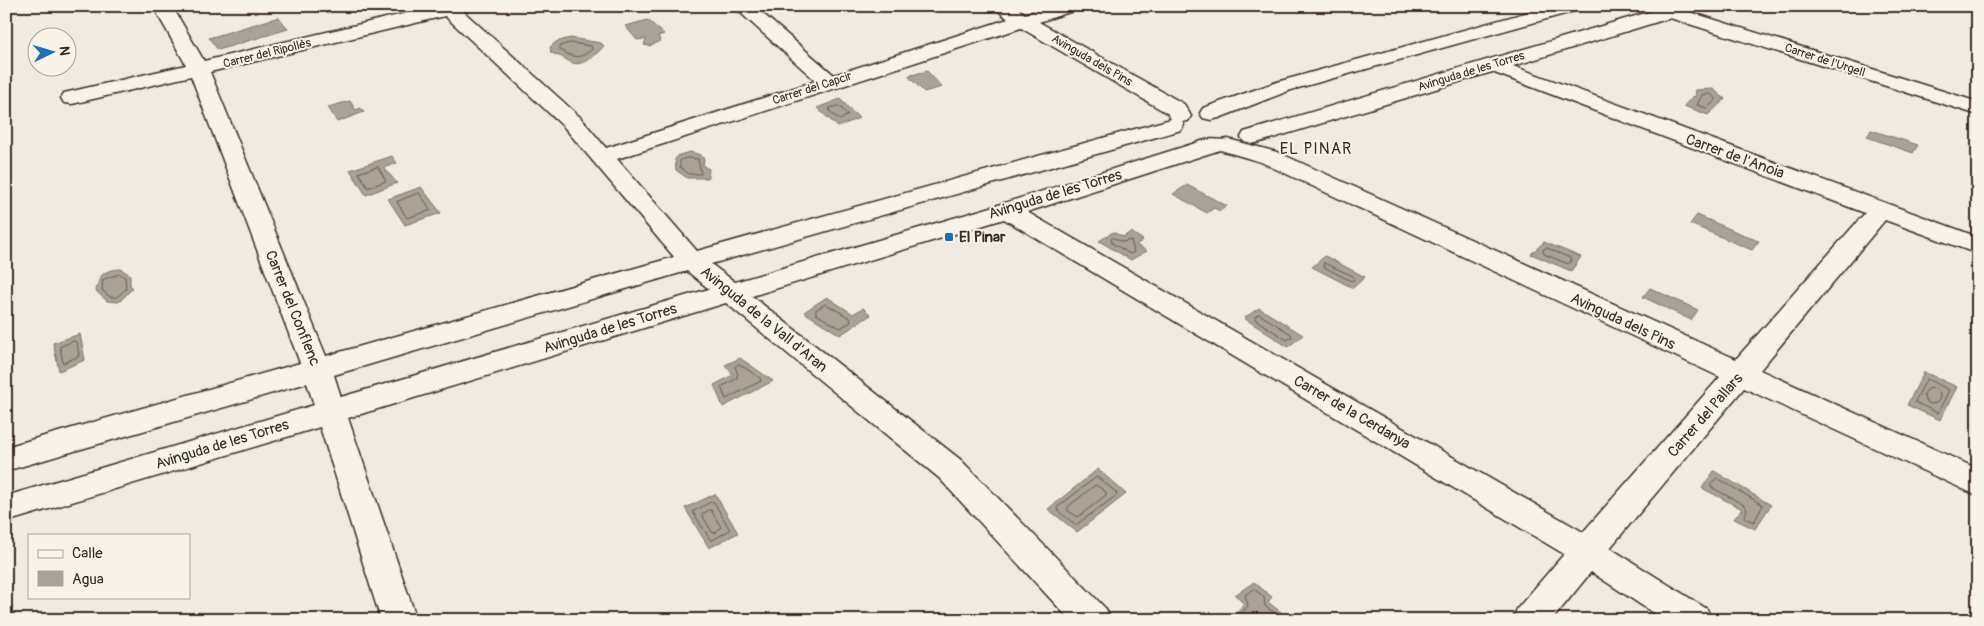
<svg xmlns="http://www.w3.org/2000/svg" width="1984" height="626" font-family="Pangolin,sans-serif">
<rect width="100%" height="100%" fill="#efebe0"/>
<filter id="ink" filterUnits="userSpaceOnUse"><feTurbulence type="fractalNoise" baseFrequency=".02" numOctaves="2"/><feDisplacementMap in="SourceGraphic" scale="10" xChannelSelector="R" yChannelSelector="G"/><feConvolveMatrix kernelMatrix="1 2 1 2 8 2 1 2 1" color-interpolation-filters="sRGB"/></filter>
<g filter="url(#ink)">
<path fill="#aaa296" stroke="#7e7266" d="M279,17L288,29L218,50L209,38Z
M648,20L664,34L658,36L660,40L659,42L649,46L644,45L646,39L637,40L625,26Z
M570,38L601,43L604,46C598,53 583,67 573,63C565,60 562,56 551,53L550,47L556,42Z
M927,71L942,87L924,92L908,76Z
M1713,89L1725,99L1708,115L1684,106L1692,97L1696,96L1695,90Z
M840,99L859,118L838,127L817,108Z
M350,101L356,110L361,108L364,112L337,122L328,107Z
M1871,130L1918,145L1913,153L1867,137Z
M690,152L701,155L704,159L703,166L709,169L708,178H687L676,170L675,159L679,155Z
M392,156L397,163L384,168L397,183L366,195L350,170Z
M1187,185L1227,206L1220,211L1214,208L1207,213L1173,194Z
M421,187L441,213L405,225L388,199Z
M1697,215L1758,241H1759L1752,250L1690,224Z
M1113,232L1123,237L1131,232L1143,240L1136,245L1147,251L1131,260L1099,241Z
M1544,242L1581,257L1571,271L1531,254Z
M1325,256L1365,277L1353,288L1312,267Z
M121,269L130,275V285L133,288L119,302L107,301L96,291C99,275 103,270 121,269Z
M1650,288L1698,310L1691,320L1643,297Z
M827,297L853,314L863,308L871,315L840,335L804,312Z
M1259,308L1303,335L1288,347L1244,318Z
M80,334L85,360L59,371L53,343Z
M740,358L773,381L723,407L714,385L733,375L725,365Z
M1924,372L1957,387L1940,420L1907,405Z
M1098,469L1126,494L1077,532L1048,509Z
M1714,471L1771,505L1755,529L1734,519L1742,509L1702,488Z
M715,494L738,533L709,548L685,508Z
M1254,582L1272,597L1268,602L1291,620H1228L1244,604L1235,595Z"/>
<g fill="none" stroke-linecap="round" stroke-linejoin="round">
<path stroke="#675a4e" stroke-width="1" d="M571,43L591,46L592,49C580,60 572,58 559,49L560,46Z
M1711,94L1716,100L1707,108L1697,105L1702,95Z
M839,106L848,115L840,120L829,111L830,108Z
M687,158L698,159L701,174H689L680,167V161Z
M378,167L386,181L368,188L359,173Z
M419,193L431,210L407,218L397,202Z
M1114,238L1122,242L1131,240L1134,252L1130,254L1112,243L1111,239Z
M1547,248L1570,258L1571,262L1568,264L1544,254L1543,250Z
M1324,263L1353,276L1354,280L1351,281L1324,267Z
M120,274L125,277L126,289L117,297H110L102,290L103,280Z
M826,304L850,318L851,322L840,328L816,314V310Z
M1259,314L1291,334L1292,337L1287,340L1256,320L1255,317Z
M74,341L77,343L79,356L63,363L60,347Z
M739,364L760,378L761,381L726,399L721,387L736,379L738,374L735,367Z
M1927,379L1949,390L1938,413L1915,402Z
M1924 396a8 8 0 1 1 16 0a8 8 0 1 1-16 0Z
M1097,477L1116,492L1117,495L1076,525L1058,511L1057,508Z
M1717,478L1763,505L1754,522L1744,518L1747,510L1744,505L1711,487V484Z
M1096,485L1106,492V495L1078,517L1068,511V507Z
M711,502H714L730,530L711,541L693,512Z
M709,510H711L721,527L715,533L712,532L702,515Z
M1235,620L1248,606L1245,595L1254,589L1264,597L1265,606L1283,620"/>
<defs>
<path id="minor" d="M153,6H172L204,61L437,6H471L469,10L463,11L580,117L606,148L816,81L733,6H754L834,75L1008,19L993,6H1015L1025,14L1049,6H1078L1076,10L1039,22L1184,104L1191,116L1188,121L1182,122L1184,125L1181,130L711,264L735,282L998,205L1205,140C1214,138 1220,141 1228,139L1277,152L1736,359L1865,213L1492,72L1260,142L1252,144L1244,142L1241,137L1244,132L1669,6H1699L1697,10L1690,12L1978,102V115L1670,18L1513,66L1978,237V254L1885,220L1760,370L1978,469V496L1744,388L1610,548L1707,609L1712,620H1664L1591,572L1552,620H1512L1517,609L1564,554L1004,219L752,296L961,460L1106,609L1111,620H1070L939,478L726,303L348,418L417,620H381L320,427L6,522V496L314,405L307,383L6,471V447L300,363L191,76L72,104L64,103L61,98L64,93L186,65ZM445,16L564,127L674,257L326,356L210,72ZM1021,28L1167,113L1171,119L697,251L617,159ZM1220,150L1261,162L1720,377L1583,532L1027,212ZM687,271L709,289L341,397L334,375Z
M1550,6H1581L1579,10L1291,90L1219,118L1211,120L1203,118L1200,113L1203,108L1277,82Z"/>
</defs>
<use href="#minor" stroke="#3b2a1e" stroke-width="3"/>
<use href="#minor" fill="#f7f3e8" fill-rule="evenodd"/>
</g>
</g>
<rect fill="#1f6fb2" stroke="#f7f3e8" stroke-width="2" x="944" y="232" width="10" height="10" rx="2.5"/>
<g text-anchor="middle" stroke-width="4" stroke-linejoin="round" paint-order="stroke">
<g font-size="12" fill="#3b2a1e" stroke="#f7f3e8">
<text transform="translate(267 53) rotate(-14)" y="4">Carrer del Ripollès</text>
<text transform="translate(1092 60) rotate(30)" y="4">Avinguda dels Pins</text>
<text transform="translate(1825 60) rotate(18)" y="4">Carrer de l'Urgell</text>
<text transform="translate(1471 71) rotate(-17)" y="4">Avinguda de les Torres</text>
<text transform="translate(812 88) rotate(-18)" y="4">Carrer del Capcir</text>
</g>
<g font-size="15" fill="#3b2a1e" stroke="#f7f3e8">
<text transform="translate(1735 156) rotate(20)" y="5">Carrer de l'Anoia</text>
<text transform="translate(1055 194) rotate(-17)" y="5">Avinguda de les Torres</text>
<text transform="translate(293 308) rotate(68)" y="5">Carrer del Conflenc</text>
<text transform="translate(764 319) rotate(39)" y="5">Avinguda de la Vall d'Aran</text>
<text transform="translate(1623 321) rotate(25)" y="5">Avinguda dels Pins</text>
<text transform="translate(610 328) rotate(-17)" y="5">Avinguda de les Torres</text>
<text transform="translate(1352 412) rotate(30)" y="5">Carrer de la Cerdanya</text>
<text transform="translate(1705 415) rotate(-49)" y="5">Carrer del Pallars</text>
<text transform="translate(222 444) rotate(-17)" y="5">Avinguda de les Torres</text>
</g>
<g font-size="15" font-weight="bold" fill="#3b2a1e" stroke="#f7f3e8" text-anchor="start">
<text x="959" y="242">El Pinar</text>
</g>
<g font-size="16" letter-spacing="1" fill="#3b2a1e" stroke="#f7f3e8">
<text x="1316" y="154">EL PINAR</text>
</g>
</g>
<rect width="1984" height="626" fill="none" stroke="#f7f3e8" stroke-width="25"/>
<rect x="12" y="12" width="1959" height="601" fill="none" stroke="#3b2a1e" stroke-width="2" filter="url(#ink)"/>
<rect x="28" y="534" width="162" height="65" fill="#f7f3e8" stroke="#aca397"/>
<rect x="38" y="550" width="25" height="8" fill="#f7f3e8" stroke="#aca397"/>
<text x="72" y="558" font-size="15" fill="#3b2a1e">Calle</text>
<rect x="38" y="571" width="25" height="15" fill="#aaa296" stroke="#aca397"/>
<text x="72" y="584" font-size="15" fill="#3b2a1e">Agua</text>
<g transform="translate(52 52) rotate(85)"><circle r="24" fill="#f7f3e8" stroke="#aca397"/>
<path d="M0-4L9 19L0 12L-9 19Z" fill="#1f6fb2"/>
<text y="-8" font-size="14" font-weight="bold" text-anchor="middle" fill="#3b2a1e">N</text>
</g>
</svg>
